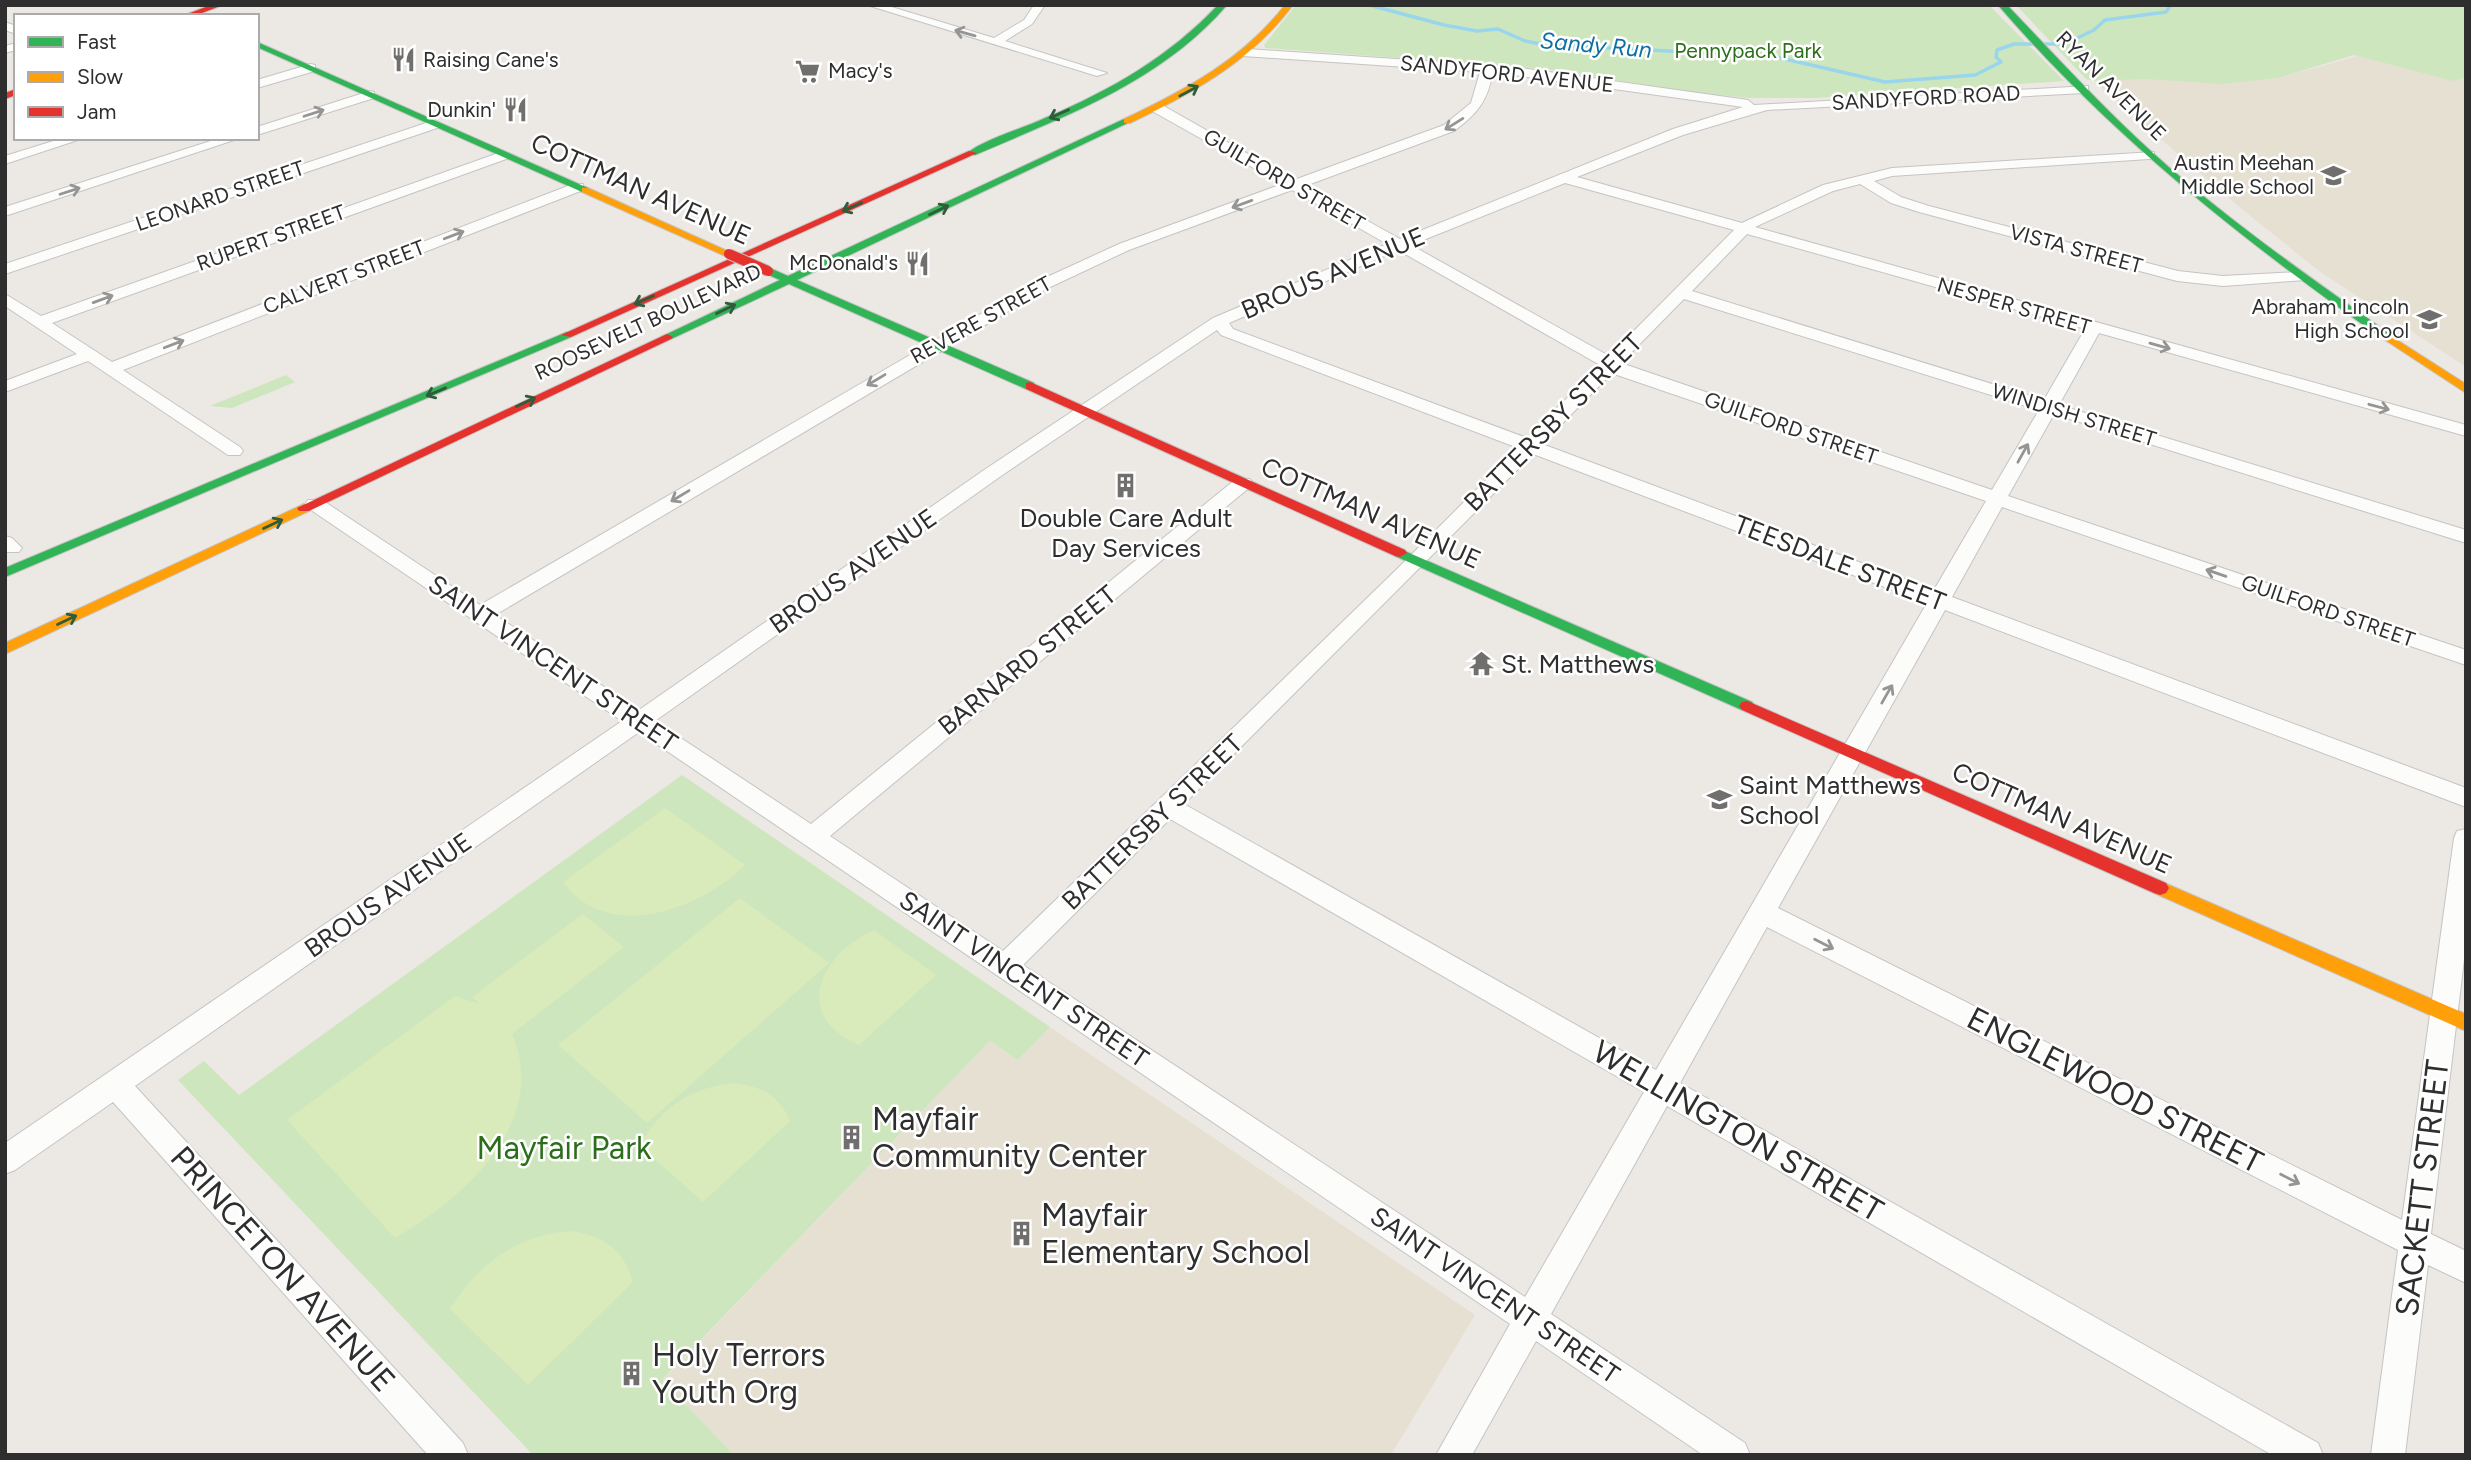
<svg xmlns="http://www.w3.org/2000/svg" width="2471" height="1460" font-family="Figtree,sans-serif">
<rect width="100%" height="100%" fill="#ece8e4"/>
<path fill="#e6e0d3" d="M2466,26V367L2319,271L2238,206L2095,82L2144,78H2278Z
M1050,1027L1475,1315L1391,1455H734L662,1381L990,1041L1018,1060Z"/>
<path fill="#cee6be" d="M1296,5H1989L2064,81L1816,98H1748L1684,91L1546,69L1265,48L1264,45Z
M2016,5H2466V77L2453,81L2354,55L2278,78L2221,84L2145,79L2094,81L2086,79Z
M286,375L295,382L232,408L210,406Z
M682,775L1050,1027L1018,1060L990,1041L662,1380L734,1455H533L178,1080L204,1061L239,1095Z"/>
<path fill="#d9eabb" d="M665,808L745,865C701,909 608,944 563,882Z
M740,898L829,963L647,1123L558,1045Z
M583,914L624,947L512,1034C550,1122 464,1198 395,1238L287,1120L455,996L480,1004L472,997Z
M874,930L936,975L859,1045C791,1016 820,954 874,930Z
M734,1083C761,1086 779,1095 790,1121L703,1202L640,1146C660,1108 691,1087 734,1083Z
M572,1231C604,1236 624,1250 633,1282L528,1385L450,1309C478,1264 518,1234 572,1231Z"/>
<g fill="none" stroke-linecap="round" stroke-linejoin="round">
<path stroke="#99d6ec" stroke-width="3.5" d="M1369,5L1444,25L1477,31L1498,29L1525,41L1546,45L1772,56L1885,82L1975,75L2001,62L1996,57L1997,50L2014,44H2065L2094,30L2105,20L2166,12L2171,5"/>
<defs>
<path id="street" d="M867,5H885L994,38L1024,20L1034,5H1045L1032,24L1005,41L1107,73L1097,76Z
M5,22L16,26V34L5,30Z
M16,43V50L5,53V46Z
M1247,49L1514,67L1748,100L1754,105L2088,86V92L2084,93L1767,110L1683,135L1577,177L1742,223L1823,185L1892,168L2154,152V158L2149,159L1892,176L1874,181L1901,197L1929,206L2178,271L2223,276L2300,272L2305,274L2308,277L2305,280L2223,286L2177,281L1919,212L1891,203L1860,184L1833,191L1755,227L2466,425V436L2099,333L2059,405L2466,530V543L2054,414L2008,496L2466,650V665L2002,507L1952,597L2466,788V807L1945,610L1778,908L2402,1220L2454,838L2457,831L2466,829V943L2431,1234L2466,1251V1283L2428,1265L2405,1455H2371L2398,1250L1767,927L1680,1083L2318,1443L2323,1455H2272L1667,1106L1551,1314L1745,1443L1750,1455H1703L1536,1341L1472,1455H1436L1510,1324L639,732L135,1086L463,1443L468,1455H428L113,1102L15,1170L5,1174V1143L622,721L308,508L305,504L308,500H322L480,605L1034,283L1119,244L1282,184L1152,111V105H1162L1294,180L1444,125L1471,103L1480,72L1243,56L1241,53ZM1492,73L1514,75L1743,107L1673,129L1400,239L1305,186L1454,131C1476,115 1489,100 1492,73ZM1565,183L1734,230L1609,356L1411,245ZM1292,190L1387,244L1213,318L987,468L639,710L495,615L1046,289L1129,250ZM1747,234L2085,329L2044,400L1692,291ZM1398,250L1600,365L1527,438L1233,329L1229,323ZM1684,299L2039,410L1992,490L1621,363ZM1217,330L1221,335L1518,448L1396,570L1003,951L830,836L1250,487L1252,483L1250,479H1236L811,824L655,721L1001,476ZM1613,372L1617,375L1986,501L1934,590L1542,444ZM1533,454L1927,603L1656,1070L1184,804ZM1170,819L1644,1092L1525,1297L1023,965Z
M311,64L315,65V71L257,88V80Z
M370,91L374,92V98L257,135V127Z
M435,120L442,124L440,127L5,274V264Z
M63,138H84L5,164V156Z
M220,138H240L5,216V207Z
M504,151L511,155L509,158L52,323L112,362L573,184H583V190L123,370L240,447L243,451L240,455H228L88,361L5,392V381L77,354L5,306V294L41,316Z
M5,536L12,538L22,548L19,552H5Z"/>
<path id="fast" d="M1218,5H1227C1161,82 1065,116 975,155L967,153C987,138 1022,129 1045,118C1111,90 1169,57 1218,5Z
M1998,5H2007C2055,55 2102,107 2153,153C2226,219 2307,275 2387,332V336H2379C2241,239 2109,134 1998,5Z
M257,42L588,188L590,190L582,192L257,47Z
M1124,119L1132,121L797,280L1034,383V389H1026L789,284L671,339L661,337L780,280L764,273V269H772L788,276Z
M567,332L573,335L571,337L5,577V568Z
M1400,549L1752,702L1755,706L1752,710H1742L1395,556L1393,553Z"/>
<path id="slow" d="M1285,5H1293C1250,62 1193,93 1130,123H1124V119C1185,90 1242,60 1285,5Z
M582,188H588L734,254L725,256L582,192Z
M2383,331L2466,384V393L2379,336L2377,334Z
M304,504L309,505V511L5,654V643Z
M2160,881L2466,1014V1031L2154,893L2151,888L2154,883Z"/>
<path id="jam" d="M211,5H223L194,16H182Z
M16,89V95L5,99V93Z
M969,151L977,153L571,337L561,335Z
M667,334L673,337L671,339L309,511H299L297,508Z
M1030,382L1405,550L1407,553L1400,557L1395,556L1026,389V383Z
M1747,701L2166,883L2169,888L2166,893L2160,895L2154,893L1742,710L1739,706L1742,702Z"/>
</defs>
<use href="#street" stroke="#c5c4c5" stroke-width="2"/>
<use href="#fast" stroke="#c5c4c5" stroke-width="2"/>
<use href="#slow" stroke="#c5c4c5" stroke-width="2"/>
<use href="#jam" stroke="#c5c4c5" stroke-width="2"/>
<use href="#street" fill="#fcfcfb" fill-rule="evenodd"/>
<use href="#fast" fill="#30b455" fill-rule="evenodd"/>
<use href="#slow" fill="#ff9f0a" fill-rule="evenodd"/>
<use href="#jam" fill="#e5322d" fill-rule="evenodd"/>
<defs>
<path id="jam-bridge" d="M729,254L768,271"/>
</defs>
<use href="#jam-bridge" stroke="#c6c5c4" stroke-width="12" stroke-linecap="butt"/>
<use href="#jam-bridge" stroke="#e5322d" stroke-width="10"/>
</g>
<defs><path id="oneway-shaft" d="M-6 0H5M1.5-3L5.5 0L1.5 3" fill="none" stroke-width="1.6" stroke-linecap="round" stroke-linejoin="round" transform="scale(1.75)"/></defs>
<g stroke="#959594">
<use href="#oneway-shaft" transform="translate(965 33) rotate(-164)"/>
<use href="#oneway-shaft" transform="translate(314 113) rotate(-18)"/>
<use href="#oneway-shaft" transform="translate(1454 124) rotate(148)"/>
<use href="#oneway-shaft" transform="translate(70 191) rotate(-18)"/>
<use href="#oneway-shaft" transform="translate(1242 204) rotate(160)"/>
<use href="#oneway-shaft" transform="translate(454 235) rotate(-21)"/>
<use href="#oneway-shaft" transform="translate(103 299) rotate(-20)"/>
<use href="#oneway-shaft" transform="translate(174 344) rotate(-21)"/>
<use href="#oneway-shaft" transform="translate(2160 346) rotate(16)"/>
<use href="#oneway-shaft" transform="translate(876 380) rotate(149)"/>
<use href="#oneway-shaft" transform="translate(2379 407) rotate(15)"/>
<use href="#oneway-shaft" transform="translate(2023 453) rotate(-61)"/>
<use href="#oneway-shaft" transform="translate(680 496) rotate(149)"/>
<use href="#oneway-shaft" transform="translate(2216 573) rotate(-161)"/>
<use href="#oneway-shaft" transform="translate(1887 694) rotate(-60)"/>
<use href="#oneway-shaft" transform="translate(1824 944) rotate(27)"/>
<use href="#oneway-shaft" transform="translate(2290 1179) rotate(27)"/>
</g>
<g stroke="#2f5d3c">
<use href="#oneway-shaft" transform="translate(1189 91) rotate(-28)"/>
<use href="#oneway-shaft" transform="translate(1059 114) rotate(156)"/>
<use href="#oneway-shaft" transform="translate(852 207) rotate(156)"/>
<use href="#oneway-shaft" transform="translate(939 210) rotate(-25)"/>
<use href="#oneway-shaft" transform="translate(644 300) rotate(156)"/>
<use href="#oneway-shaft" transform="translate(726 309) rotate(-25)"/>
<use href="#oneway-shaft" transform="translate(436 392) rotate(157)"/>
<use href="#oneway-shaft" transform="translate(526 402) rotate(-25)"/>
<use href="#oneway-shaft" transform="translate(273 524) rotate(-25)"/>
<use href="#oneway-shaft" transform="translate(67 620) rotate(-25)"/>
</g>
<defs>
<symbol id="restaurant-bare" viewBox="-9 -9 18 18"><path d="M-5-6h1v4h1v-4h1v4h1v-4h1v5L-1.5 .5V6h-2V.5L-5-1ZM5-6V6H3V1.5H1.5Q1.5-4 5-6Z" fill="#706f6e" stroke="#fff" stroke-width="2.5" paint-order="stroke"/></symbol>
<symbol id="supermarket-bare" viewBox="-9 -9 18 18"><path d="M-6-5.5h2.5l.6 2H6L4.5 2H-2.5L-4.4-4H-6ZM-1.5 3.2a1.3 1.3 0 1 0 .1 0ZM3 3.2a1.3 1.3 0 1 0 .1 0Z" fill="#706f6e" stroke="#fff" stroke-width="2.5" paint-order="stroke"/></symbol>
<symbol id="school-bare" viewBox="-9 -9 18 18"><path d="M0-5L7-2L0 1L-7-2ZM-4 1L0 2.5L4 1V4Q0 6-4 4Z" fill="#706f6e" stroke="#fff" stroke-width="2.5" paint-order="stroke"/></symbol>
<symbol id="building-bare" viewBox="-9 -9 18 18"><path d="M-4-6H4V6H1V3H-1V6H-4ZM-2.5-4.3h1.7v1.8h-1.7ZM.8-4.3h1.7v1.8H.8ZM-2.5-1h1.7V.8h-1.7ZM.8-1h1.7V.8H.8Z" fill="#706f6e" stroke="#fff" stroke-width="2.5" paint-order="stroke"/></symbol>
<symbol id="temple-bare" viewBox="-9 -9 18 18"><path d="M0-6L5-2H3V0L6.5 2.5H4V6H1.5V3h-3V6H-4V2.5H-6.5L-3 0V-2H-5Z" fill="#706f6e" stroke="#fff" stroke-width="2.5" paint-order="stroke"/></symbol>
</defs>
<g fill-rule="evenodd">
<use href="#restaurant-bare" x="386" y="42" width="35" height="35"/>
<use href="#supermarket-bare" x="790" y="54" width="35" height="35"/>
<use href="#restaurant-bare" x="498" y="92" width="35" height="35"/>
<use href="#school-bare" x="2316" y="158" width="35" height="35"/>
<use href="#restaurant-bare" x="900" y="246" width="35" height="35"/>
<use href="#school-bare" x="2412" y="302" width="35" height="35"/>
<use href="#building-bare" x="1108" y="468" width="35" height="35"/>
<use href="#temple-bare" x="1464" y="646" width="35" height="35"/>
<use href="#school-bare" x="1702" y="782" width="35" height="35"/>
<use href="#building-bare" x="834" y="1120" width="35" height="35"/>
<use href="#building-bare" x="1004" y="1216" width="35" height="35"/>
<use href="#building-bare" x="614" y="1356" width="35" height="35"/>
</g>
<g text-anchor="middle" stroke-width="5" stroke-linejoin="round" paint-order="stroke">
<g font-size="21" fill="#2c6e1b" stroke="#fff">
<text x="1748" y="58">Pennypack Park</text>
</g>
<g font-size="21" fill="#2e2e2e" stroke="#fff" text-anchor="end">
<text x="423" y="67" text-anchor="start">Raising Cane's</text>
<text x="828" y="78" text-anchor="start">Macy's</text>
<text x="496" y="117">Dunkin'</text>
<text x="2314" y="170">Austin Meehan<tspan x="2314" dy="24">Middle School</tspan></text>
<text x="898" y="270">McDonald's</text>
<text x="2409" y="314">Abraham Lincoln<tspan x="2409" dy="24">High School</tspan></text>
</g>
<g font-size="21" fill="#2e2e2e" stroke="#fff">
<text transform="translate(1507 74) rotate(6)" y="7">SANDYFORD AVENUE</text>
<text transform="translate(2111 86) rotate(45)" y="7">RYAN AVENUE</text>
<text transform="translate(1926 98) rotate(-3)" y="7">SANDYFORD ROAD</text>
<text transform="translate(1284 180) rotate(30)" y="7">GUILFORD STREET</text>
<text transform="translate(220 196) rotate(-19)" y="7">LEONARD STREET</text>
<text transform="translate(271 238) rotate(-20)" y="7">RUPERT STREET</text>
<text transform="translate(2076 249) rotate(15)" y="7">VISTA STREET</text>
<text transform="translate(344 277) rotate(-21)" y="7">CALVERT STREET</text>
<text transform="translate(2014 306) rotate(16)" y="7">NESPER STREET</text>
<text transform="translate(981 320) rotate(-29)" y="7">REVERE STREET</text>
<text transform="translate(648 322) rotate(-25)" y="7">ROOSEVELT BOULEVARD</text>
<text transform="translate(2074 415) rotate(17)" y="7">WINDISH STREET</text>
<text transform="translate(1791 428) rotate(19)" y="7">GUILFORD STREET</text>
<text transform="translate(2328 611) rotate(19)" y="7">GUILFORD STREET</text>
</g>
<g font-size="23" font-style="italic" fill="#0d6fa3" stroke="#fff">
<text transform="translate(1596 45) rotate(5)" y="8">Sandy Run</text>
</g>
<g font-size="26" fill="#2e2e2e" stroke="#fff">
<text transform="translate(641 189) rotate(24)" y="9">COTTMAN AVENUE</text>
<text transform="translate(1333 273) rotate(-23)" y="9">BROUS AVENUE</text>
<text transform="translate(1553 422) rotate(-45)" y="9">BATTERSBY STREET</text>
<text transform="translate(1371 513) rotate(24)" y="9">COTTMAN AVENUE</text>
<text transform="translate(1840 563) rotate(21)" y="9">TEESDALE STREET</text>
<text transform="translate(853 571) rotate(-35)" y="9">BROUS AVENUE</text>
<text transform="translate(1027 660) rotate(-39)" y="9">BARNARD STREET</text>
<text transform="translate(553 663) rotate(34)" y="9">SAINT VINCENT STREET</text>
<text transform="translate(2062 818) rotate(24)" y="9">COTTMAN AVENUE</text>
<text transform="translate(1152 822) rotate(-44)" y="9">BATTERSBY STREET</text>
<text transform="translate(388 895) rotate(-35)" y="9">BROUS AVENUE</text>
<text transform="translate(1024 979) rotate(34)" y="9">SAINT VINCENT STREET</text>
<text transform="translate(1495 1295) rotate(34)" y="9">SAINT VINCENT STREET</text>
</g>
<g font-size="26" fill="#2e2e2e" stroke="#fff" text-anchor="start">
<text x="1126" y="527" text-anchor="middle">Double Care Adult<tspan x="1126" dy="30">Day Services</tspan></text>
<text x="1501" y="673">St. Matthews</text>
<text x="1739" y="794">Saint Matthews<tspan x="1739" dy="30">School</tspan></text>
</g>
<g font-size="32" fill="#2e2e2e" stroke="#fff">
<text transform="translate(2115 1090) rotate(27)" y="11">ENGLEWOOD STREET</text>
<text transform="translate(1738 1131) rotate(30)" y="11">WELLINGTON STREET</text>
<text transform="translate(2422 1188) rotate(-83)" y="11">SACKETT STREET</text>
<text transform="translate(283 1269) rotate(48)" y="11">PRINCETON AVENUE</text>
</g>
<g font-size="32" fill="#2e2e2e" stroke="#fff" text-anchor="start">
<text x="872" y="1130">Mayfair<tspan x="872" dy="37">Community Center</tspan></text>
<text x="1041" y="1226">Mayfair<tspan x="1041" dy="37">Elementary School</tspan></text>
<text x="652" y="1366">Holy Terrors<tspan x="652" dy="37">Youth Org</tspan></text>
</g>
<g font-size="32" fill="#2c6e1b" stroke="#fff">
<text x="564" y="1159">Mayfair Park</text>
</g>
</g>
<rect width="2471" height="1460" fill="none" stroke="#2e2e2e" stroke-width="14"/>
<rect x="14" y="14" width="245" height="126" fill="#ffffff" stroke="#ababab" stroke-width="2"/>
<rect x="28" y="37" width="35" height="10" fill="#30b455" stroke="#ababab" stroke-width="2"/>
<text x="77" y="49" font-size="21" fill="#2e2e2e">Fast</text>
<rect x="28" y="72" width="35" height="10" fill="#ff9f0a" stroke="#ababab" stroke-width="2"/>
<text x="77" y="84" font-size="21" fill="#2e2e2e">Slow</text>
<rect x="28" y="107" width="35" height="10" fill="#e5322d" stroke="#ababab" stroke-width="2"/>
<text x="77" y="119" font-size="21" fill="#2e2e2e">Jam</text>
</svg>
